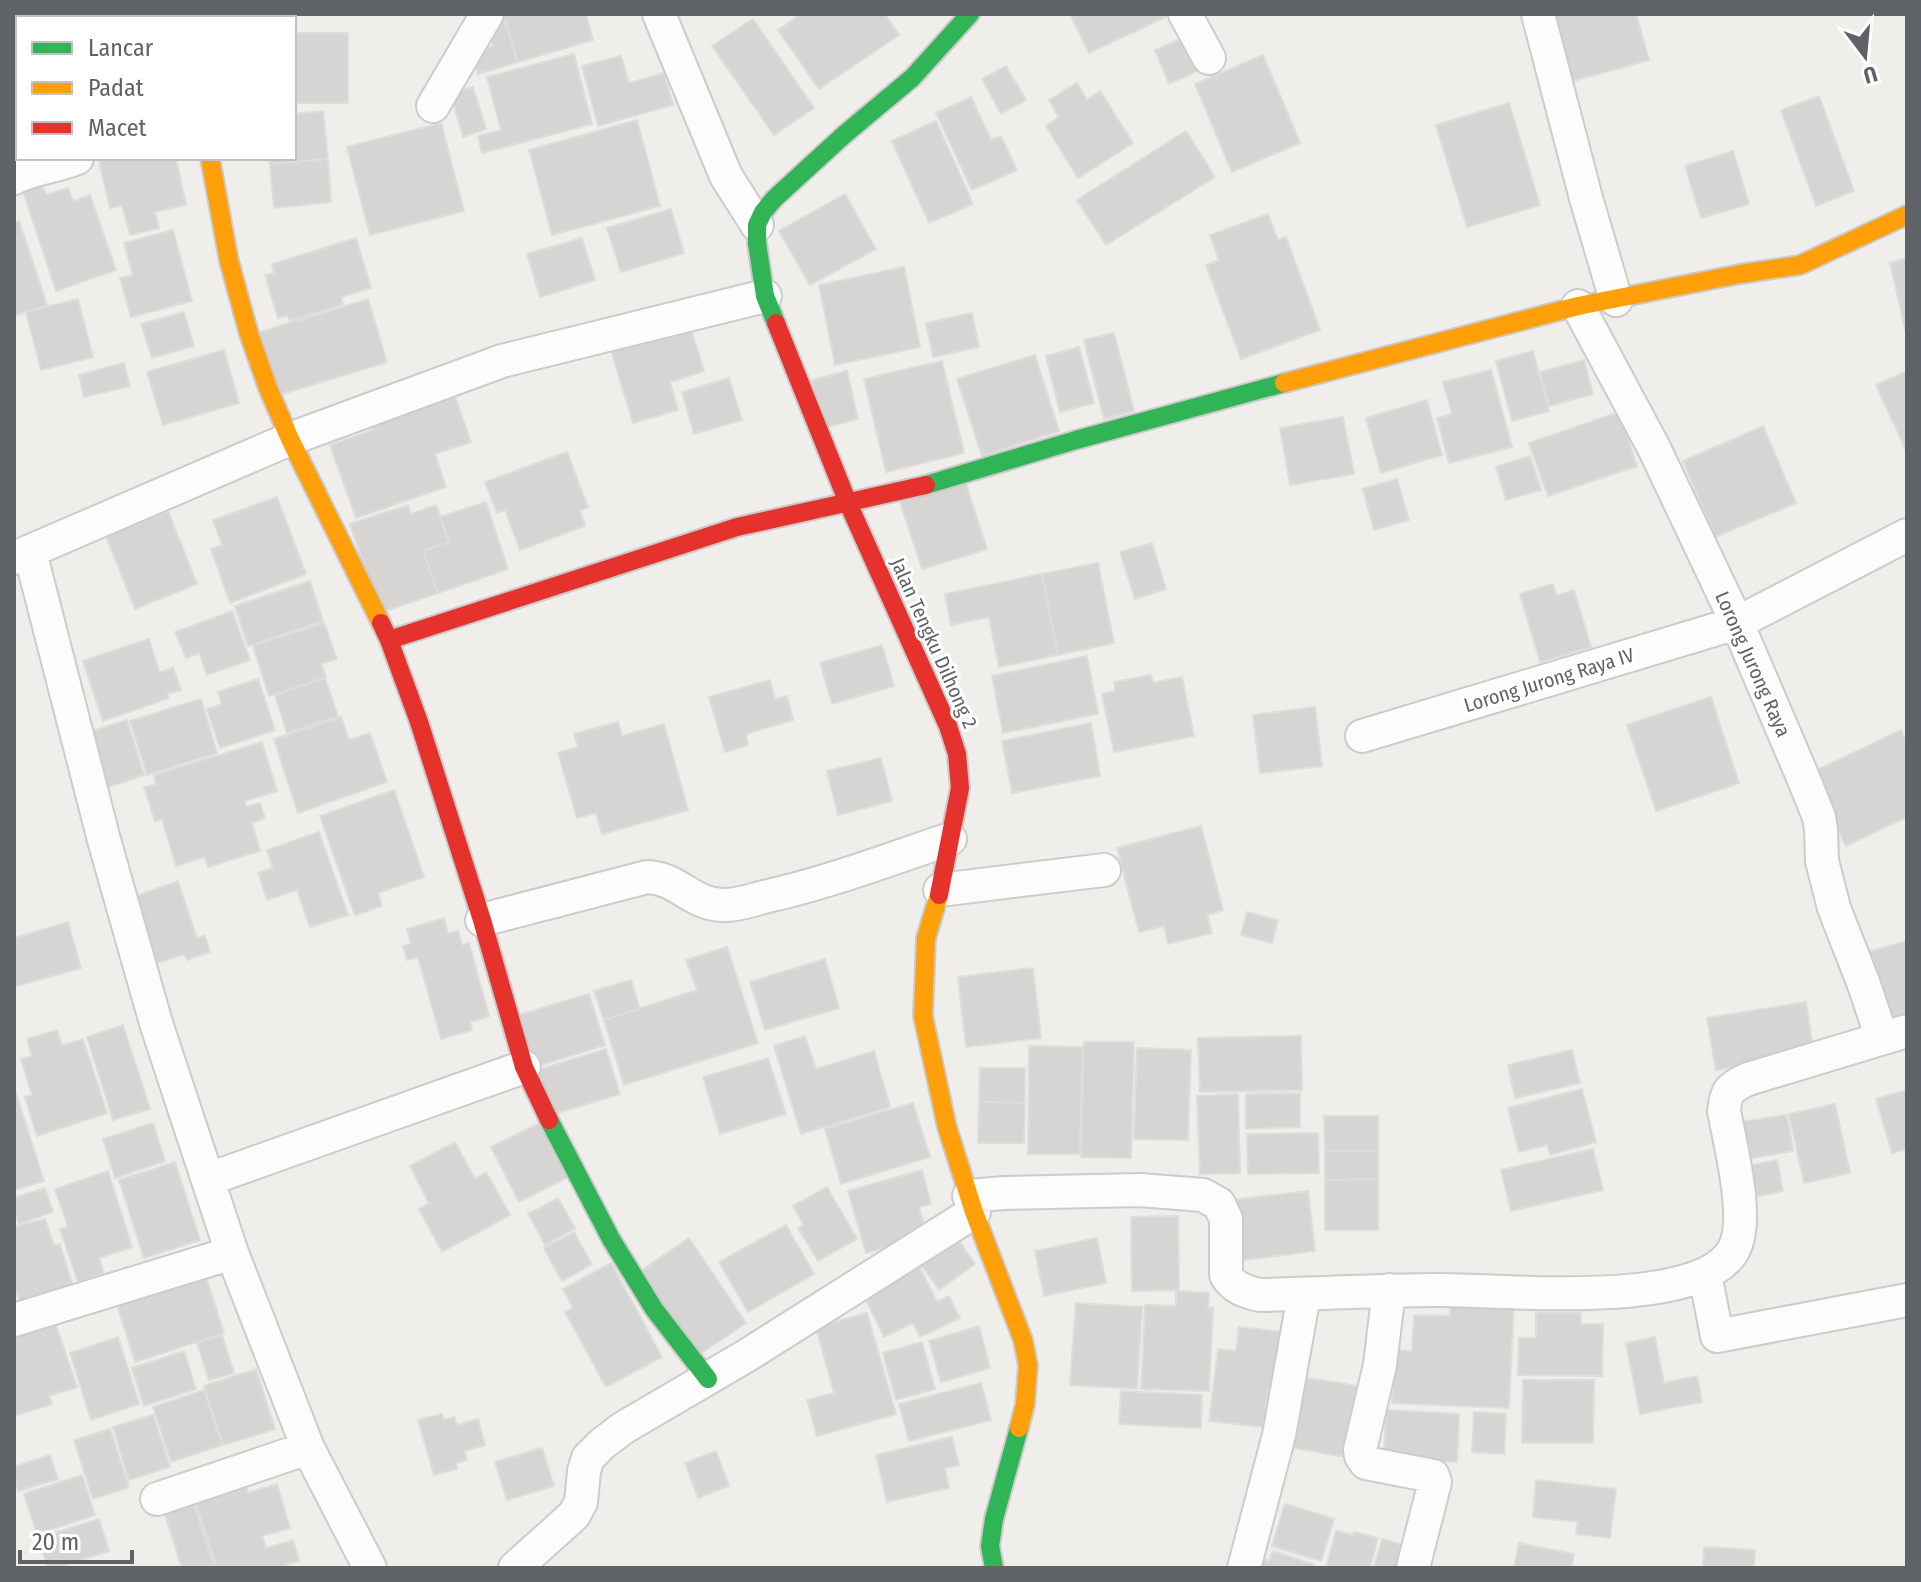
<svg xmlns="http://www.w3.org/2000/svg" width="1921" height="1582" font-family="'Fira Sans Condensed',sans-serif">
<rect width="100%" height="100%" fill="#efeeea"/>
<path fill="#d6d5d3" stroke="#deddd9" stroke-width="2" d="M103,14H153L154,18H89Z
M586,14L593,40L518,62L503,15Z
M801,14H885L899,35L819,89L778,30Z
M1070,14H1172L1089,53Z
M1554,14H1636L1649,60L1573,81Z
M753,19L814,108L774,135L712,46Z
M505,20L518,62L478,74L472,53L493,46L486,25Z
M294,33H348V103H294Z
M1188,36L1202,69L1169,84L1155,50Z
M574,54L592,124L482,153L478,136L501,130L487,77Z
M1263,55L1300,143L1232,172L1195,84Z
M621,56L629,83L664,73L673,105L598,126L582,66Z
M1006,66L1026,100L1001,114L982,79Z
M1077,83L1087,100L1100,91L1133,143L1078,178L1046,126L1059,117L1049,100Z
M473,87L486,129L463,137L450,93Z
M1819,96L1854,191L1816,206L1781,110Z
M971,97L991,140L1001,136L1017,170L972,190L936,113Z
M1509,103L1540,205L1467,227L1436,125Z
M323,111L328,159L270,164L269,158H294V114Z
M637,120L660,206L552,235L529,150Z
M936,121L973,204L929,223L892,141Z
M441,123L464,211L370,235L347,147Z
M1186,131L1215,177L1106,245L1077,200Z
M1733,151L1749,204L1701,218L1685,166Z
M98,158H176L186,205L155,212L159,228L130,235L122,205L110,208Z
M328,159L331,202L274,208L270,164Z
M40,178L46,195L68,188L73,201L90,195L116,270L56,291L21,185Z
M845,194L876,249L810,285L779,231Z
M671,209L684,253L621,272L607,228Z
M1268,214L1278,240L1286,237L1320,330L1241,359L1206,265L1219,260L1210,235Z
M19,221L47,305L14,316V223Z
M173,230L192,301L131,317L120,278L133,275L124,243Z
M356,238L371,288L341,297L343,304L290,321L287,316L278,318L265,275L274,273L272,264Z
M582,238L595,280L540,297L527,254Z
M1907,258V337L1890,263Z
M904,267L920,347L835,365L819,285Z
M78,299L93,357L41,370L26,312Z
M368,299L387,362L276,396L257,333Z
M184,312L194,346L152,358L141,324Z
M972,313L979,347L933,357L926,323Z
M688,320L704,371L670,382L678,410L633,423L609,344Z
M1114,333L1134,411L1104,419L1084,340Z
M1079,347L1094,403L1060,412L1046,356Z
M224,350L239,403L163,425L147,372Z
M1533,351L1549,411L1512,421L1496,361Z
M1035,355L1059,431L982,456L957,379Z
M1584,360L1593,394L1549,406L1540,372Z
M942,361L964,453L886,472L864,379Z
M124,363L130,386L84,397L79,375Z
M1491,370L1512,447L1449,463L1437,418L1452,414L1443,382Z
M847,371L858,419L823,428L812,380Z
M1907,371V453L1876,385Z
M729,378L742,420L694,434L682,392Z
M451,385L471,442L435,454L446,487L356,518L330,445L373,430L367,414Z
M1427,400L1442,455L1381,473L1366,418Z
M1619,412L1637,466L1548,496L1529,443Z
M1343,417L1354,474L1290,485L1280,428Z
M1763,426L1796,503L1715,537L1683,461Z
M567,452L588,507L580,511L585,526L520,550L505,510L497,513L485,482Z
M1530,456L1541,490L1506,500L1496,467Z
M1397,479L1409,520L1374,530L1363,489Z
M965,481L987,549L922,569L900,502Z
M277,497L306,574L230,603L211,549L222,545L213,520Z
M486,502L508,569L438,593L423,551L449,542L440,517Z
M408,505L411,514L436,505L449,542L423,551L438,593L380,613L350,524Z
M168,511L197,584L135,609L106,536Z
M1152,543L1166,589L1135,599L1120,552Z
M1098,563L1114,643L1058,655L1042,574Z
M1042,574L1058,655L999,667L989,617L951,625L945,594Z
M310,581L323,621L248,646L235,606Z
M1553,584L1557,596L1574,590L1591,647L1540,662L1520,594Z
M232,611L250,660L207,675L199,653L186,658L175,632Z
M324,623L337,659L321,664L326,677L269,696L253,646Z
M149,639L160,673L173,667L181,690L167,694L169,698L103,721L83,661Z
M882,645L894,686L832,704L820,663Z
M1087,656L1098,714L1003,733L992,676Z
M1151,675L1153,683L1182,677L1194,736L1114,752L1102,694L1115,691L1114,682Z
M325,678L338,716L287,733L275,695Z
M258,679L275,730L220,748L207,709L222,704L218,692Z
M770,680L775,699L787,696L793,720L746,734L748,745L725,752L709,697Z
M1711,697L1739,783L1656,811L1627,725Z
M201,699L217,753L147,775L130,721Z
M1315,707L1322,766L1260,773L1253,715Z
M341,717L349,740L370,733L387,782L298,813L274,739Z
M127,720L144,775L103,789L85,733Z
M618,722L622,736L664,724L688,810L602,834L596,813L577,818L558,753L578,747L574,734Z
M1091,723L1100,776L1012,793L1002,741Z
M1901,730L1907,744V817L1846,846L1811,773Z
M262,742L277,791L245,801L246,807L260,803L265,818L252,823L260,851L208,867L205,857L176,866L162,819L155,821L144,787L156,784L154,775Z
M881,758L892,801L838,815L827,771Z
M394,790L424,877L378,893L382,906L355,916L320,816Z
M1201,826L1223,910L1207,915L1212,933L1168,944L1164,926L1139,932L1117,848Z
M319,832L348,915L310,927L297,890L267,900L258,873L273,868L267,850Z
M178,881L197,938L205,936L210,952L187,960L184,954L152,965L122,901Z
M1247,912L1278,920L1272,943L1241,935Z
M444,918L448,934L458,931L462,945L469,943L489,1016L470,1022L472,1030L441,1039L418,957L407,960L403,946L411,944L407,929Z
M68,922L81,968L14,987V938Z
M1907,941V1019L1884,1025L1863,953Z
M727,947L758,1043L624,1085L604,1020L697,990L686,960Z
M825,959L839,1008L765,1030L750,982Z
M1033,968L1041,1038L966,1047L958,977Z
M631,980L640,1009L604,1020L594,991Z
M589,994L605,1045L535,1067L519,1015Z
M1806,1002L1814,1054L1716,1070L1707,1018Z
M123,1025L150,1109L113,1120L87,1037Z
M57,1030L62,1046L83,1039L107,1113L37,1136L25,1097L32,1095L21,1059L32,1056L27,1039Z
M805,1036L816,1069L874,1051L890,1107L801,1134L774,1046Z
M1301,1036L1302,1090L1200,1092L1198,1038Z
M1084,1042H1134L1131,1158L1081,1157Z
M1029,1046L1082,1047L1080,1154H1028Z
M1137,1048L1191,1050L1188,1140L1134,1139Z
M606,1049L620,1094L551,1115L537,1070Z
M1572,1050L1580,1083L1515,1098L1508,1065Z
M768,1058L786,1114L720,1134L703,1077Z
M980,1068H1025V1103L979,1102Z
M14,1087L44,1181L14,1190Z
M1582,1089L1596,1142L1550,1155L1547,1145L1519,1152L1508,1108Z
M1907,1090V1149L1892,1153L1876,1099Z
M1300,1093V1127L1246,1129V1094Z
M1238,1094L1240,1173L1200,1174L1197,1096Z
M979,1102L1025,1103L1024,1143H978Z
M913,1103L930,1157L841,1184L825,1129Z
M1835,1104L1850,1173L1804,1183L1789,1114Z
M1787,1115L1793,1151L1745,1159L1739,1122Z
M1324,1116H1378V1151H1325Z
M153,1123L165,1161L115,1178L103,1139Z
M540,1123L568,1177L519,1202L491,1147Z
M1318,1133L1319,1173L1248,1174L1247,1134Z
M455,1142L475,1179L486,1172L510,1215L442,1252L419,1209L429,1203L410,1166Z
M1593,1149L1603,1190L1511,1211L1501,1170Z
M1325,1151H1378V1179L1325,1180Z
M1777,1160L1783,1191L1755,1197L1748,1166Z
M175,1162L200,1240L144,1258L119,1180Z
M922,1170L931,1204L919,1207L927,1235L866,1253L848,1191Z
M108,1171L132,1247L99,1258L104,1274L78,1282L60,1229L68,1227L55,1189Z
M1378,1179V1230H1325V1180Z
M827,1187L857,1239L818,1261L798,1228L804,1225L793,1206Z
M45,1188L53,1212L19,1224L14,1208V1198Z
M1308,1191L1315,1251L1238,1261L1231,1200Z
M558,1198L575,1228L545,1245L528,1214Z
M1178,1216L1179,1290L1132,1291L1131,1217Z
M45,1219L54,1246L60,1244L76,1296L24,1312L14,1285V1227Z
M786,1225L814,1274L748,1312L719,1262Z
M952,1231L975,1264L939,1290L916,1257Z
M574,1232L592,1264L562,1281L544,1248Z
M689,1238L746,1323L697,1356L639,1272Z
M1097,1238L1106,1283L1044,1296L1035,1251Z
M917,1262L937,1302L949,1296L960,1318L920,1337L913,1323L884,1337L861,1289Z
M611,1263L662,1357L606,1387L565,1312L573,1308L563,1289Z
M206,1277L224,1333L135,1362L117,1305L121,1304L118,1291Z
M1176,1291L1209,1293L1208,1308H1213L1209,1391L1141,1389L1145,1305L1176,1306Z
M1450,1302L1514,1304L1509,1408L1392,1403L1395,1350L1412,1351L1414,1315L1450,1316Z
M1076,1303L1142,1307L1137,1389L1070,1385Z
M867,1313L896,1414L817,1436L807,1400L834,1393L816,1327Z
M1536,1313H1581V1324H1603L1602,1376L1518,1375L1519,1338H1536Z
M54,1319L77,1387L49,1396L52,1404L14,1416V1332Z
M979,1326L990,1368L941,1382L929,1341Z
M1239,1327L1292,1333L1285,1390L1268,1388L1263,1427L1209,1421L1218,1349L1236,1351Z
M222,1335L234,1373L209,1380L197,1343Z
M118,1337L139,1404L91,1420L70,1353Z
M1655,1337L1664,1383L1697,1376L1702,1402L1640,1414L1626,1343Z
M922,1342L935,1389L896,1400L883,1353Z
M184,1351L196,1389L144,1406L132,1368Z
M256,1369L275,1429L223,1445L204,1386Z
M1301,1377L1358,1386L1345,1457L1289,1447Z
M1523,1380H1594L1593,1443H1522Z
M981,1383L991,1420L909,1441L899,1404Z
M204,1390L222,1445L171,1462L153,1407Z
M1121,1391L1202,1395L1201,1428L1119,1424Z
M1386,1410L1459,1414L1457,1462L1384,1459Z
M1474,1412L1506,1414L1504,1454L1472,1452Z
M442,1414L444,1420L454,1417L457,1425L478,1419L485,1445L464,1451L467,1460L456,1463L457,1469L434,1475L418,1420Z
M153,1415L170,1467L129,1480L113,1427Z
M110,1429L129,1487L93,1499L74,1440Z
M952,1437L959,1465L945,1468L949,1488L887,1502L876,1455Z
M542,1448L554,1486L507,1500L495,1462Z
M716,1451L729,1486L698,1498L685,1463Z
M50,1455L58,1479L18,1491L14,1477V1467Z
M82,1475L95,1515L37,1534L24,1494Z
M1536,1480L1616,1489L1610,1538L1576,1534L1578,1522L1533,1517Z
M246,1484L248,1493L277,1484L290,1528L262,1536L266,1548L293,1540L299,1561L276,1568H217L195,1501Z
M193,1502L215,1568H182L164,1512Z
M1285,1504L1334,1519L1321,1561L1272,1546Z
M99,1519L109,1551L56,1568H48L38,1538Z
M1336,1531L1353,1535L1354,1532L1378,1538L1370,1568H1326Z
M1382,1539L1404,1545L1398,1568H1374Z
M1519,1543L1574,1554L1571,1568H1514Z
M1704,1547L1755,1550L1754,1568H1703Z
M1273,1551L1315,1565L1314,1568H1255L1258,1557L1269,1561Z"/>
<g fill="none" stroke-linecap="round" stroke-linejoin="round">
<defs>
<path id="street" d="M659,14L726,176L757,225
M1185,14L1209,58
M1538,14L1586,198L1616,300
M195,18V14
M433,106L487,14
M14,178C33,168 56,167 77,158
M1578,306L1654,448L1737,623L1802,775L1819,817L1821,829L1822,861L1834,908L1863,982L1882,1038
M30,552L104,840L156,1023L232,1253L308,1448L370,1568
M14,558L290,439L502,361L765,296
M1362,736L1737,623L1907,535
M940,890L1104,870
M482,920L647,877C680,878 691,906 726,905C740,905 755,899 768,896C830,882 890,859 950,839
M209,1179L524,1067
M969,1196L1004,1193L1140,1190L1203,1195L1219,1204L1226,1219V1275C1233,1288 1246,1292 1260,1295C1319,1294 1377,1290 1436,1290C1499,1289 1701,1312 1734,1249C1750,1219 1730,1144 1724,1111C1726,1091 1729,1088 1748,1079L1907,1031
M1705,1274L1717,1336L1907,1300
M1389,1290L1380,1365L1360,1450L1361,1456L1366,1463L1433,1476L1435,1482L1413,1568
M14,1320L232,1253
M157,1499L308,1448
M515,1568L574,1515L581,1502L584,1471L588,1458L602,1444L623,1428L746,1356L974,1212
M1244,1568L1279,1435L1304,1295"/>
<path id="fast" d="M776,323L765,296L757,243V225L763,212L775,198L845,134L912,78L970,14
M926,485L1076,440L1284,383
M549,1120L611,1239L654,1309L708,1379
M994,1568L990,1546L994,1519L1019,1428"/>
<path id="slow" d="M210,158L229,261L249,334L268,388L290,439L381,623
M1284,383L1578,306L1740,274L1800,265L1907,215
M939,895L926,938L923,1016L947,1127L974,1212L1023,1340L1028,1365L1025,1405L1019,1428"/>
<path id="jam" d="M776,323L848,503L948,726L957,754L960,788L939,895
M381,623L389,640L419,722L482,920L524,1067L549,1120
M389,640L737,527L926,485"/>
</defs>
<use href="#street" stroke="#cbcccc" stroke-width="36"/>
<use href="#fast" stroke="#cacacb" stroke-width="22"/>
<use href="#slow" stroke="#cacacb" stroke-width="22"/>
<use href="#jam" stroke="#cacacb" stroke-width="22"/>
<use href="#street" stroke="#fdfcfc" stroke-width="32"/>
<use href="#fast" stroke="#30b455" stroke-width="18"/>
<use href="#slow" stroke="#ff9f0a" stroke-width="18"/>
<use href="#jam" stroke="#e5322d" stroke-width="18"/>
</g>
<g text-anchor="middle" stroke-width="6" stroke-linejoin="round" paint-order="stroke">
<g font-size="20" fill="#5f6368" stroke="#fff">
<text transform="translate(934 643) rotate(66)" y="7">Jalan Tengku Dilhong 2</text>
<text transform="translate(1753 664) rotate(66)" y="7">Lorong Jurong Raya</text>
<text transform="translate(1549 680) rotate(-17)" y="7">Lorong Jurong Raya IV</text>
</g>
</g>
<rect width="1921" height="1582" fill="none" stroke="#5f6368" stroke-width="32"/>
<rect x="16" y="16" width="280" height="144" fill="#ffffff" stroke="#bfc1c3" stroke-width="2"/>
<rect x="32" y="42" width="40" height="12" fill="#30b455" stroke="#bfc1c3" stroke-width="2"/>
<text x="88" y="56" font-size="24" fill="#5f6368">Lancar</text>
<rect x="32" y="82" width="40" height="12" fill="#ff9f0a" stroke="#bfc1c3" stroke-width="2"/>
<text x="88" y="96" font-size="24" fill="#5f6368">Padat</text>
<rect x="32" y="122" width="40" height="12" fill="#e5322d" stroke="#bfc1c3" stroke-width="2"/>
<text x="88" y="136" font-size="24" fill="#5f6368">Macet</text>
<g transform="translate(1865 56) rotate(164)" stroke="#ffffff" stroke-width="6" paint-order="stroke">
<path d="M0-6L14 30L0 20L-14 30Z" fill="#5f6368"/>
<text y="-12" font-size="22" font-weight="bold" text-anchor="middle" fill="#5f6368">U</text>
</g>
<path d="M20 1550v12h112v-12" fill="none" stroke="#5f6368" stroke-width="4"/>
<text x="32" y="1550" font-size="24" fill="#5f6368" stroke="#ffffff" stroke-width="6" paint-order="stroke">20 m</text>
</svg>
